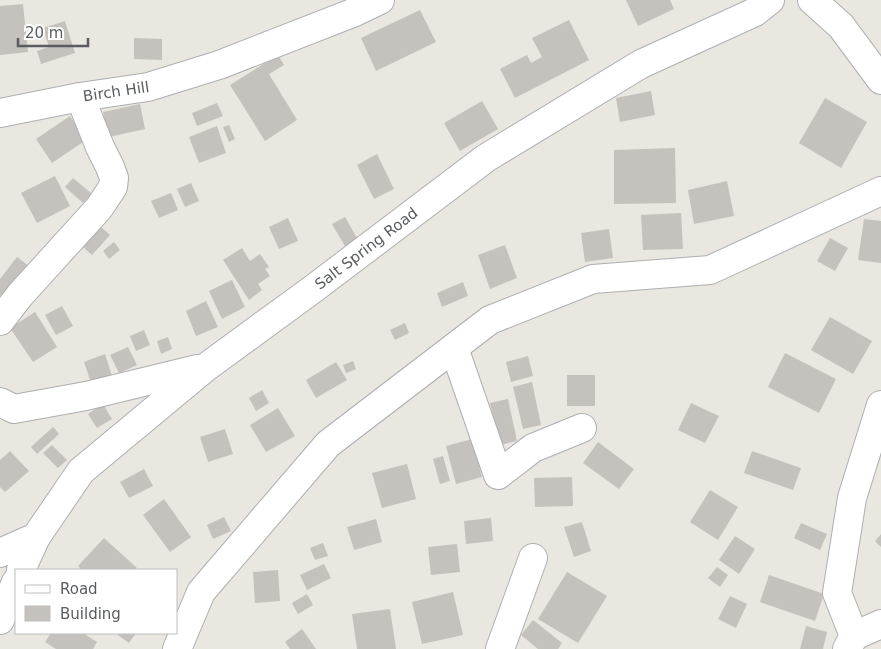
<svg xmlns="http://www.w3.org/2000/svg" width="881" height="649" font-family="'DejaVu Sans',sans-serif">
<rect width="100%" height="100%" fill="#eae6e0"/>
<path fill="#c5c1bd" d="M626,0H670L674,9L638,26Z
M23,4L28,52L0,55V6Z
M420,10L436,42L376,71L361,38Z
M569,20L589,60L515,98L500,69L527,55L531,63L542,57L532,38Z
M65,21L75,53L41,64L37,51L49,47L43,28Z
M134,38L162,39V60L134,59Z
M278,55L284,65L269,74L297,120L265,141L230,85Z
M651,91L655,115L620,122L616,98Z
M825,98L867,122L841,168L799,143Z
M482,101L498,129L460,151L444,123Z
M217,103L223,116L197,126L192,113Z
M140,104L145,129L109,137L103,112Z
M70,116L86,140L52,163L36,139Z
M229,125L235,139L229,142L223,127Z
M217,126L226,153L199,163L189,137Z
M675,148L676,203L614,204V150Z
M377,154L394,189L374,199L357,165Z
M55,176L70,206L37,223L21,193Z
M73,178L92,194L83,203L65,187Z
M727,181L734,216L694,224L688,190Z
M191,183L199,201L185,207L177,189Z
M171,193L178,210L159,218L151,201Z
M681,213L683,249L643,250L641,215Z
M345,217L358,240L346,248L332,224Z
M288,218L298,241L279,249L269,227Z
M864,219L881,221V263L858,260Z
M101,227L110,235L92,255L83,247Z
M609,229L613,258L585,262L581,233Z
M830,238L848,248L835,271L817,261Z
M114,242L120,250L109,259L103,251Z
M505,245L517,278L490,289L478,255Z
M242,248L250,261L260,254L269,267L265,269L270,276L258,284L262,290L249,300L223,260Z
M17,257L29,266L4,298L0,295V279Z
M232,280L245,307L222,319L209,291Z
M463,282L468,296L442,307L437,293Z
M206,301L218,327L196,336L186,311Z
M62,306L73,326L56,335L45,315Z
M35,312L57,347L33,362L10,328Z
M830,317L872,341L853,374L811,350Z
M405,323L409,333L395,340L390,330Z
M144,330L150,345L136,351L130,336Z
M168,337L172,349L161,354L157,341Z
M128,347L137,365L119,373L110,355Z
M785,353L836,379L819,413L768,387Z
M105,354L112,376L91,383L84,362Z
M528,356L533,376L511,382L506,362Z
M353,361L356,369L346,373L343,365Z
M336,362L347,380L316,398L306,380Z
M567,375H595V406H567Z
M532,382L541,425L523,429L513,387Z
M262,390L269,403L256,411L249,398Z
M508,399L517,441L500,445L490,403Z
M691,403L719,416L705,443L678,430Z
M103,404L112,419L97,428L88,414Z
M278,408L295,436L266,452L250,425Z
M53,427L59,434L37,454L31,447Z
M225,429L233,454L208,462L200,437Z
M472,439L482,477L456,484L446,446Z
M598,442L634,469L619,489L583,463Z
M52,445L67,460L58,468L43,453Z
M10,451L29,471L5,492L0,487V460Z
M752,451L801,468L793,490L744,473Z
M443,456L450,481L440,484L433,459Z
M407,464L416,499L382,508L372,473Z
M144,469L153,486L129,498L120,482Z
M572,477L573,506L535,507L534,478Z
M710,490L738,507L718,540L690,522Z
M164,499L191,537L170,552L143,515Z
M224,517L231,531L213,539L207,525Z
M491,518L493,541L466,544L464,521Z
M376,519L382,542L354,550L347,527Z
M582,522L591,551L574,557L564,527Z
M801,523L827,534L820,550L794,538Z
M881,534V547L875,541Z
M735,536L755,549L739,574L719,560Z
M104,538L137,568L135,570H82L78,566Z
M323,543L328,556L315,560L310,548Z
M457,544L460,572L431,575L428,547Z
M324,564L331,578L307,590L300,575Z
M717,567L728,575L720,587L708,578Z
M278,570L280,601L255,603L253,572Z
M567,572L607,596L578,643L538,619Z
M769,575L824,594L815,621L760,602Z
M453,592L463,635L422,644L412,602Z
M307,594L313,605L298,614L292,603Z
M730,596L747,604L736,628L718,619Z
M390,609L396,649H357L352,614Z
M533,620L562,643L558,649H538L521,635Z
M806,626L827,632L823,649H800Z
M302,629L316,649H290L285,642Z
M51,633H83L97,642L93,649H56L45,642Z
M115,633H136L129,643Z"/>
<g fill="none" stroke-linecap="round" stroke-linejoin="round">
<defs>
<g id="minor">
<path d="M812,0L841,26L881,80"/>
<path d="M0,113L80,97"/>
<path id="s1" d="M0,321L20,295L99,208L113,187L114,178L110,167L100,147L80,97L148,87L219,65L355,12L380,0"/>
<path d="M454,348L498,475L533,448L582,428"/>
<path d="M0,402L14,409L86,396L197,369"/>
<path d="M0,553L36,537"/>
<path id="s2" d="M21,570L36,537L81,471L205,368L313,289L486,158L641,64L755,12L770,0"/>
<path d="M0,620L16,582"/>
<path d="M854,636L881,624"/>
<path d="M177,649L201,592L328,444L490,320L593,279L710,270L881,191"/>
<path d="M500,649L533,558"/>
<path d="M847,649L854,636L837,593L852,498L881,405"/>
</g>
</defs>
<use href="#minor" stroke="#acafb1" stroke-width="30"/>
<use href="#minor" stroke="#fff" stroke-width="28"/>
</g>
<g text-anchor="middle" stroke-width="4" stroke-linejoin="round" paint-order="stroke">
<g font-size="15" fill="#595d5f" stroke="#fff">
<text dy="5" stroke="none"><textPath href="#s1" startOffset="309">Birch Hill</textPath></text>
<text dy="5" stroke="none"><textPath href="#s2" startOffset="478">Salt Spring Road</textPath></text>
</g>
</g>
<rect x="15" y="569" width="162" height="65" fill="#ffffff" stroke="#bdbebf"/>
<rect x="25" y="585" width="25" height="8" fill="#ffffff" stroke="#bdbebf"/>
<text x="60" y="594" font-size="15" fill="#595d5f">Road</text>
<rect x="25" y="606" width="25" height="15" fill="#c5c1bd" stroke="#bdbebf"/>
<text x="60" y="619" font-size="15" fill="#595d5f">Building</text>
<path d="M18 38v8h70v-8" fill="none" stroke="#595d5f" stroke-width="2.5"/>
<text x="25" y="38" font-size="15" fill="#595d5f" stroke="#ffffff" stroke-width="4" paint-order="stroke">20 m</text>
</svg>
